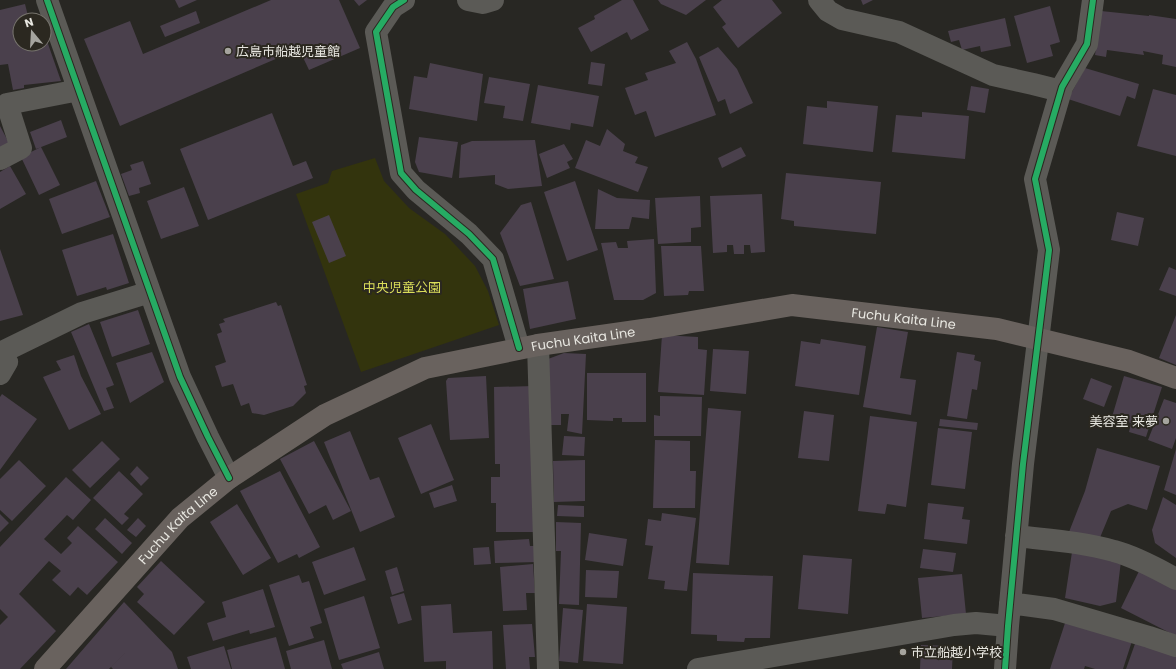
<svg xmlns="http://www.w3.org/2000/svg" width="1176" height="669" font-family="Poppins,'Noto Sans JP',sans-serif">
<rect width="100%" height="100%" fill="#282723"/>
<path fill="#33340d" d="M375,158L384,181L409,208L445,234L475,266L488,291L499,325L361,372L296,194L328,183L332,171Z"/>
<path fill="#4a404c" d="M175,0H197L179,8Z
M271,0H339L360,48L309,70L299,49L120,126L84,39L130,21L143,54Z
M354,0H367L359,6Z
M622,0H633L649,30L631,40L627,32L591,52L578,28L595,19L594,16Z
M658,0H706L686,15L661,4Z
M722,0H772L782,13L738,48L722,27L726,24L713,7Z
M861,0H873L863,5Z
M25,4L29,20H20V34L16,35L17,42L20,41V44H44V41H47L61,81L24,85V88L13,90L8,64L0,65V10Z
M1050,6L1060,42L1050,45L1053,56L1027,63L1014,16Z
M196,11L200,23L165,37L160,26Z
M1101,11L1149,16V15L1176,19V67L1162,64L1163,55L1143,51L1144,55L1107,50L1106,57L1095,55Z
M1005,18L1011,46L981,52L980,46L962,50L959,40L951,42L948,31Z
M687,42L696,59L716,115L655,137L646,111L635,115L625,88L648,80L645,73L676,63L669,51Z
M718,47L737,69L753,103L730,114L725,99L718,102L699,57Z
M591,62L605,64L602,86L588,84Z
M430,63L483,74L477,121L409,109L414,76L427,78Z
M1085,68L1139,84L1135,99L1127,96L1120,116L1068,99Z
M489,77L530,84L523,121L503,118L505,106L484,103Z
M538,85L599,96L593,127L571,123L570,130L531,123Z
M971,86L989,89L985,113L967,110Z
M1153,89L1176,95V156L1137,146Z
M827,101L878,106L873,152L803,144L807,106L827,108Z
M922,112L969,116L965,159L892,152L896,115L922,117Z
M272,113L293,166L306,161L313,178L208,220L180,149Z
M61,120L67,137L36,149L30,132Z
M0,126L9,143L0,148Z
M607,129L625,144L623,151L638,157L635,163L648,167L638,192L575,168L586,140L600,146Z
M419,137L458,142L452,178L419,172L415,162Z
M535,140L542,186L508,189L495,184V175L459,178L461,145L472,141Z
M564,144L573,159L567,162L570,168L547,178L539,154Z
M41,147L60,185L39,195L21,157Z
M741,147L746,156L722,168L718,158Z
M143,161L151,184L139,188L140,193L129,196L121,174L132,170L130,165Z
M10,166L26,194L0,209V172Z
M786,173L881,182L876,234L794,226V221L781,219Z
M96,181L110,217L62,234L49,199Z
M575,181L598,250L567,261L544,192Z
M184,187L199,226L161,239L147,201Z
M598,189L617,198L650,200L649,219L632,217L629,229H595Z
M762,194L765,252L751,253L750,245H744V254H734L733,245H727V252L713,253L710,196Z
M700,196L701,227L691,228V242L658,244L655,198Z
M531,202L554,279L520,286L500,233L521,205Z
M1117,212L1144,218L1138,246L1111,240Z
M329,215L346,256L329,263L312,222Z
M113,234L129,283L107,290L106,287L77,296L62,250Z
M654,239L656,293L643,300H614L601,243L616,242L618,248H628L627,241Z
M661,246H701L704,291H689L688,295L664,296Z
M0,249L23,315L0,321Z
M1169,267L1176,270V296L1159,290Z
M568,281L576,319L530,329L523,289Z
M276,302L278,306L281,305L307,385L304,386L306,393L293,406L264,415L252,413L249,403L241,406L233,384L222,387L215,366L226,362L217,334L222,332L219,324L225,322L223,319Z
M138,310L150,344L112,357L100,322Z
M1176,315V365L1159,358Z
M89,324L114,385L106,388L114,408L104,411L71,332Z
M877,327L908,332L900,378L916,380L911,415L863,407Z
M662,335L698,337V349L707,350L704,395L658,392Z
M821,339L866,346L859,395L795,386L801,341L820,344Z
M713,349L749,351L746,394L710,391Z
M152,352L164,382L130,403L116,363Z
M957,352L975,355L974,360L981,362L977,390L972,389L967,419L947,416Z
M564,353L586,354L582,434L567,431L569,414H561V425H549L548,359Z
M74,355L81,376L101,414L69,430L43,377L61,370L56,361Z
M587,373H646V422H622V418H613V421L587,420Z
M486,376L489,438L450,440L446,381L448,378Z
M1124,376L1162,387L1146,437L1129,432L1131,423L1112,417Z
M1091,378L1112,386L1104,407L1083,399Z
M534,386L535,532H496V503H491V477H500V464H495L494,387Z
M2,394L37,419L0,470V397Z
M660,396L702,397L701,436H654V415L660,416Z
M1164,399L1176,403V438L1172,449L1148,440Z
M708,408L741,411L729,565L696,563Z
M804,411L834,415L829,461L798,458Z
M870,416L917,422L906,507L887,504L885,514L858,511Z
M940,419L978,423L977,430L939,426Z
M431,424L454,480L421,494L398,438Z
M938,428L972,432L965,489L931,485Z
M350,431L370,480L379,477L395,517L360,532L324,442Z
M564,436L585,437L584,456L562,455Z
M655,440L690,441V471H696L695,508H653Z
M102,441L120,459L90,488L72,470Z
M314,441L351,511L333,520L326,505L309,514L280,459Z
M1097,448L1160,466L1147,510L1128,504L1111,511L1099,540L1069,532L1085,491Z
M1176,449V495L1164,490Z
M19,460L46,486L12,521L0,510V479Z
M585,460V501L554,502L553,461Z
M137,466L149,478L141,486L130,474Z
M119,471L143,494L124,514L129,518L122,525L93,498Z
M280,471L320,547L299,558L297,554L278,563L240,491Z
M66,477L91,500L73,520L67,515L44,539L61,554L72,543L67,538L78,526L118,562L87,595L78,587L70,596L52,580L61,571L49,561L19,594L56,631L20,669H0V625L8,617L0,609V547Z
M452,485L457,501L434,508L429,493Z
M1163,497L1176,505V558L1155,543L1152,530Z
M928,503L964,507L962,519L970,520L967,544L924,539Z
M237,504L271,558L243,575L210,522Z
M558,505L584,506V517L557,516Z
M662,513L696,518L687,591L664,589L665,581L648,579L653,546L645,545L648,519L661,521Z
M0,514L9,523L0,532Z
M105,518L132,543L122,554L95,529Z
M138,518L146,526L136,537L127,530Z
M556,522L581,523L579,605L559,604L561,551H556Z
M589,533L627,539L623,566L585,560Z
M529,539L530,546H537V562L495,563L494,541Z
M354,547L366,580L324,595L312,562Z
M489,547L491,564L474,565L473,548Z
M923,549L956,553L953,572L920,568Z
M1072,552L1121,561L1116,602L1100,606L1065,598Z
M803,555L852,559L848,614L798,609Z
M161,561L205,602L174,635L137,602L144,594L137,587Z
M533,564L535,593H526L527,610L503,611L500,567Z
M397,567L404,591L392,595L385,571Z
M1140,569L1176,587V636L1121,608Z
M586,570L619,571L617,598L585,597Z
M693,573L773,576L770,638H745L744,642L717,641V635L691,634Z
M962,574L966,614L922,618L918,578Z
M299,575L302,583L309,581L322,623L310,627L314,638L289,646L269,585Z
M263,589L275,627L250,634L249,630L213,641L207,623L226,617L222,602Z
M404,593L412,620L398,624L390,597Z
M364,596L380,648L339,660L324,609Z
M124,602L172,652L178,669H113L111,667L126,652L109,669H66Z
M451,604L453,633L492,631L493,669H446V661L424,662L421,606Z
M587,604L627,607L623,664L583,661Z
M563,608L583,610L578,663L559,661Z
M1066,620L1132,641L1123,669H1095L1085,666L1084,669H1050Z
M532,624L535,657H529L530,669H506L503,625Z
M276,637L285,669H232L227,650Z
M324,640L332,669H291L286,651Z
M1136,641L1176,655V669H1126Z
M921,645L953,646L952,669H920Z
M224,646L231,669H191L187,657Z
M379,652L384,669H343L341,664Z"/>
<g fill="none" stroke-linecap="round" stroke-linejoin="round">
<path stroke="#5b5a56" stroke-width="22" d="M47,0L180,377L208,437L229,478
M404,0L393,7L376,32L401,173L416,190L469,234L493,259L519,348
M468,0L483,3L493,0
M819,0L828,11L842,19L899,32L993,75L1033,84L1061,91
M0,159L21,148L7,104L79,90
M538,345L548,669
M0,353L82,313L150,292
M0,374L7,362L0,353
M1016,536C1049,540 1083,542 1114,551C1133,556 1158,569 1176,579
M1010,603L1054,609L1149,637L1176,646
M698,669L954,625L976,623L1008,626
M1005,669L1008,626L1023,464L1049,250L1035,179L1062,87L1087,44L1093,0"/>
<path stroke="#69625e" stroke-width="22" id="s1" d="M45,669L180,518L229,478L325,415L425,368L538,345L650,329L792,305L997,329L1129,361L1176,378"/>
<defs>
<path id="cycleway" d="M47,0L180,377L208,437L229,478
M404,0L393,7L376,32L401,173L416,190L469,234L493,259L519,348
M1005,669L1008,626L1023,464L1049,250L1035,179L1062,87L1087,44L1093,0"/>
</defs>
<use href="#cycleway" stroke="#2b2820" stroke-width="8"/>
<use href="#cycleway" stroke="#26ab63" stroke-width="6"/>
</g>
<g fill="#a5a49e" stroke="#2b2820" stroke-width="1.5">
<circle cx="228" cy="51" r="4"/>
<circle cx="1166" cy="421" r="4"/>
<circle cx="903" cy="652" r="4"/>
</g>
<g text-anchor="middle" stroke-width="4" stroke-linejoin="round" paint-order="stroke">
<g font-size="13" fill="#e8e7e1" stroke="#2b2820" text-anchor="start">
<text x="236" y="56">広島市船越児童館</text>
<text x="1158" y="426" text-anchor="end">美容室 来夢</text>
<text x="911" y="657">市立船越小学校</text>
</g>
<g font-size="13" fill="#dadd59" stroke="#2b2820">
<text x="402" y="292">中央児童公園</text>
</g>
<g font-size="13" fill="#e8e7e1" stroke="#2b2820">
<text dy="5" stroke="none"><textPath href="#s1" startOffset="976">Fuchu Kaita Line</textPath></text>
<text dy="5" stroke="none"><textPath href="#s1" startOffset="652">Fuchu Kaita Line</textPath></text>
<text dy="5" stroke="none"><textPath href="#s1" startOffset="196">Fuchu Kaita Line</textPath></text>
</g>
</g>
<g transform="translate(32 32) rotate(342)"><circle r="19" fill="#2b2820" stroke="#77746d"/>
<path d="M0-3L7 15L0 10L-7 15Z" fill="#a5a49e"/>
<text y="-6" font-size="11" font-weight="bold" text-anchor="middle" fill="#e8e7e1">N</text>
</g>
</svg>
